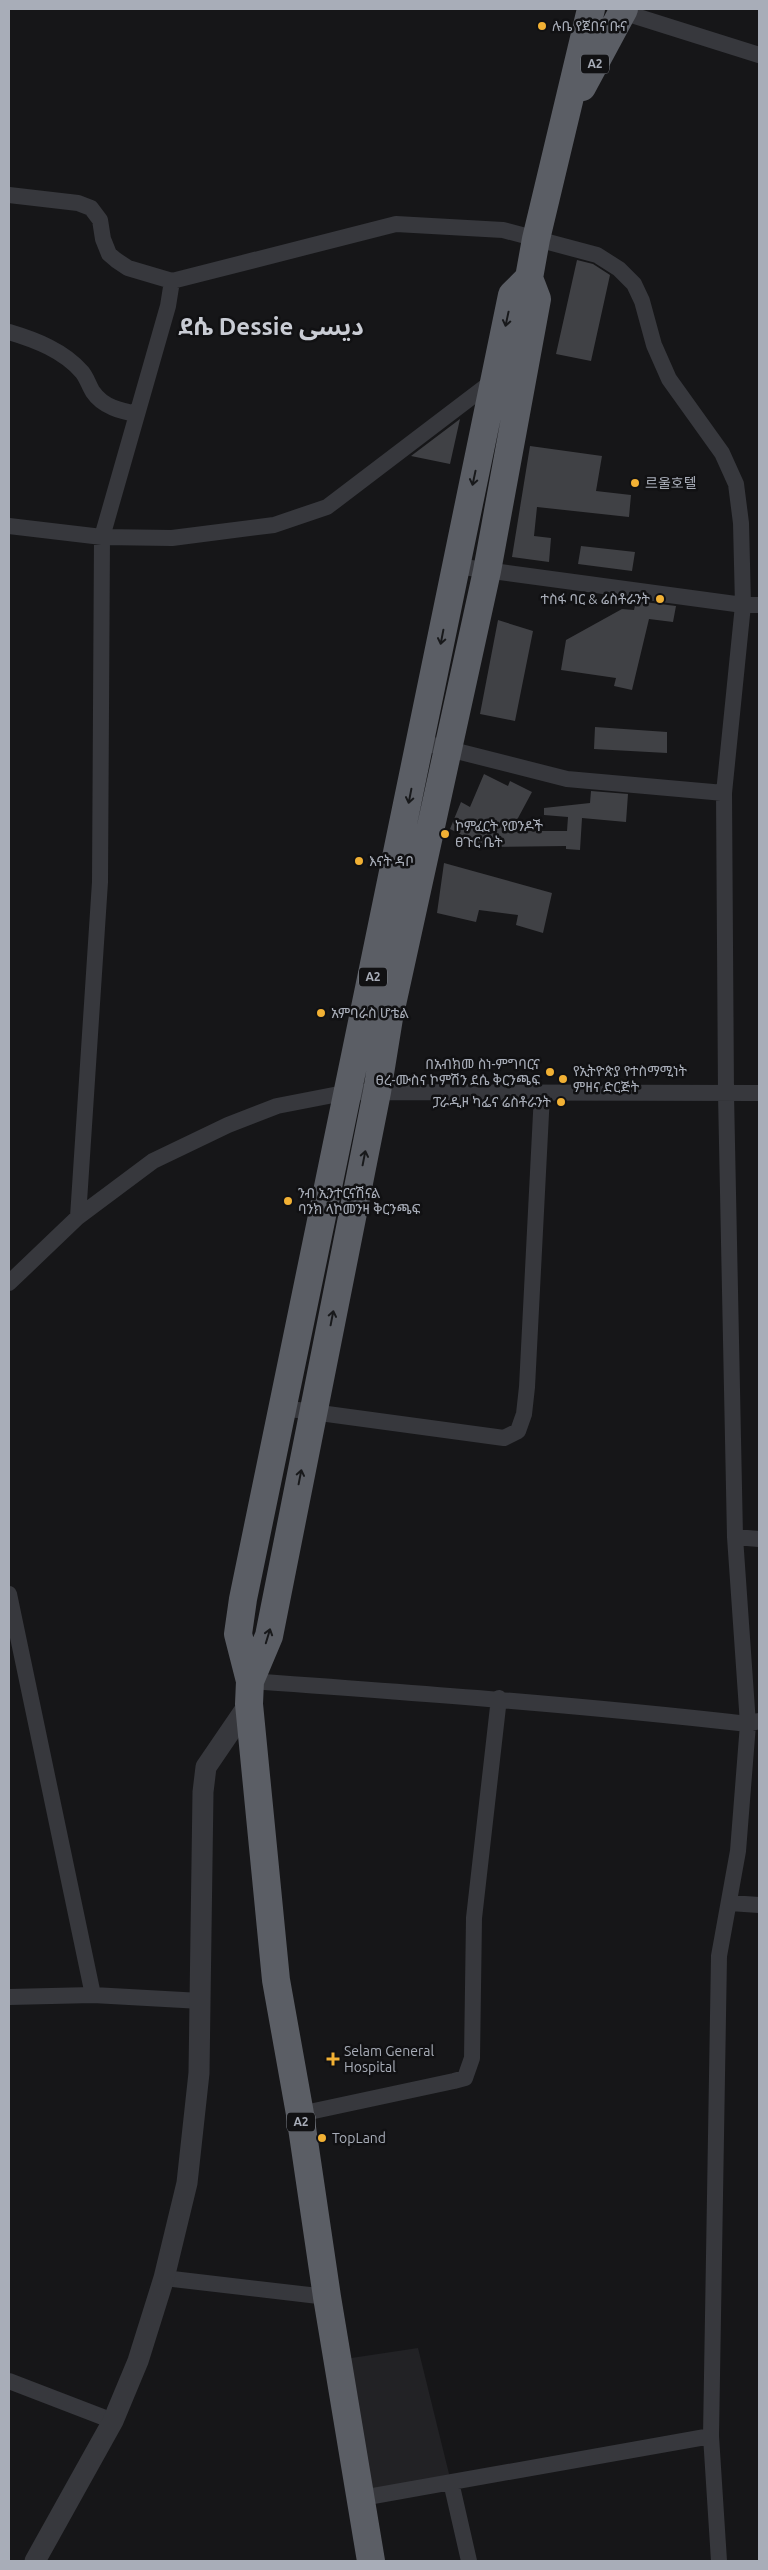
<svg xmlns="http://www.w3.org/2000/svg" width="768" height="2570" font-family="Ubuntu,'Noto Sans Arabic','Noto Sans Ethiopic','Noto Sans KR',sans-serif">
<rect width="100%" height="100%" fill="#161618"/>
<path fill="#222225" d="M418,2348L451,2482L362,2498L338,2360Z"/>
<path fill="#404145" d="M577,260L593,264L610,275L591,361L556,354Z
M460,419L450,464L411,456Z
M530,446L602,456L596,491L631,495L629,517L537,507L534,536L551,538L549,562L512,557Z
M581,546L635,552L632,571L578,564Z
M636,601L676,606L673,622L649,619L632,690L614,686L616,678L561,670L566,640L622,609L634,610Z
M498,620L533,631L515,721L480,714Z
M595,727L667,732V753L594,749Z
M484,774L508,786L510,781L532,792L511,831H567L568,817L544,815V808L590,803L591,791L628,794L626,822L582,818L580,850L566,849V846L486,847L450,829L461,802L470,807Z
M444,863L552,893L543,933L516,925L518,915L479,910L476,922L437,913Z"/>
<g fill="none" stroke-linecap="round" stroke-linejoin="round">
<path stroke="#37383d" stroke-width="16" d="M616,10L759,55
M9,195L78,203L91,208L100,220L103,239L109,254L116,260L128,268L172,281L396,224L503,230L597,255L619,269L634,284L642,301L654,345L669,379L722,453L736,484L741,523L743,605L724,793L726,1094L735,1537L748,1724L738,1851L719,1956L711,2436L719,2561
M9,332C36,340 64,351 82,372C87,378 89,386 93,392C103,407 121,411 137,414
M9,526L102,537L172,538L274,525L327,507L494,380
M456,566L743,605H759
M421,742L567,779L724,793
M78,1217L100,882L102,537L168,306L172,281
M9,1283L78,1217L153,1161L228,1125L277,1106L349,1092L759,1093
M283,1408L504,1438L518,1431L524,1414L527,1387L542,1094
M735,1537L759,1539
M9,1594L93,1995
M250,1681C416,1693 582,1705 748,1724L759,1721
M730,1903L759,1905
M9,1997L93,1995L201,2001
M300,2114L454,2081L465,2078L472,2058L474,1918L499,1698
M164,2278L327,2297
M9,2381L113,2421
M451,2482L469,2561
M362,2498L711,2436"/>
<path stroke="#37383d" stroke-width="21" d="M35,2561L113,2421L138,2361L164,2278L187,2183L199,2073L203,1792L206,1767L249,1704"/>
<path stroke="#5b5e65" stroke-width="28" d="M582,87L624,9
M250,1681L269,1636L377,1092L389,1018L487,571L537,299L529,278L536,239L591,9
M371,2561L327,2297L300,2114L276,1980L249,1704L250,1681L238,1634L243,1599L512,295L529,278"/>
</g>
<defs><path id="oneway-shaft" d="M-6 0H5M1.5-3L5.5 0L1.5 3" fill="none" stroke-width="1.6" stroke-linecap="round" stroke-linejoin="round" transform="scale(1.25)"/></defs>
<g stroke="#18191b">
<use href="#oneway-shaft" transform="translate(507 319) rotate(102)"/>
<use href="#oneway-shaft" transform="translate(474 478) rotate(102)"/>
<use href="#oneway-shaft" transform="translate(442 637) rotate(101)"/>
<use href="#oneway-shaft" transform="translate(410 796) rotate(101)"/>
<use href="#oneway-shaft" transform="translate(364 1158) rotate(-79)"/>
<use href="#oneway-shaft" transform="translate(332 1318) rotate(-79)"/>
<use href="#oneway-shaft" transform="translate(300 1477) rotate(-79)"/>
<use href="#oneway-shaft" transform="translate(268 1636) rotate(-73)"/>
</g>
<g fill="#f2b134" stroke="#111113" stroke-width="2">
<circle cx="542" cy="26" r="5"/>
<circle cx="635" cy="483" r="5"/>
<circle cx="660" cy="599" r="5"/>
<circle cx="445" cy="834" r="5"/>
<circle cx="359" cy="861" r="5"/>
<circle cx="321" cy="1013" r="5"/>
<circle cx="550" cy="1072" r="5"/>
<circle cx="563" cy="1079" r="5"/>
<circle cx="561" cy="1102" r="5"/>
<circle cx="288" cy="1201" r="5"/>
<path d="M330.5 2051.5h5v5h5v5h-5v5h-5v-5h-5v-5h5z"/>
<circle cx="322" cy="2138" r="5"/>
</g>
<g text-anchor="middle" stroke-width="5" stroke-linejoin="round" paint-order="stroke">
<g fill="#111113" stroke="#7b7e86" stroke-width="1">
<rect x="581" y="54.5" width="28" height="19" rx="4"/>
<rect x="359" y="967.5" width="28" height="19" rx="4"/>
<rect x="287" y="2112.5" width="28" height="19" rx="4"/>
</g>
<g font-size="12" font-weight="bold" fill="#a8adb8">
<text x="595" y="68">A2</text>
<text x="373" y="981">A2</text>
<text x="301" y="2126">A2</text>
</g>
<g font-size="14" fill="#a8adb8" stroke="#111113" text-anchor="start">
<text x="552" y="31">ሉቤ የጀበና ቡና</text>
<text x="645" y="488">르울호텔</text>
<text x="650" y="604" text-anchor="end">ተስፋ ባር &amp; ሬስቶራንት</text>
<text x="455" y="831">ኮምፈርት የወንዶች<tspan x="455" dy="16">ፀጉር ቤት</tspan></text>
<text x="369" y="866">እናት ዳቦ</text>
<text x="331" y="1018">አምባራስ ሆቴል</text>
<text x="540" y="1069" text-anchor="end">በአብክመ ስነ-ምግባርና<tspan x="540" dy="16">ፀረ-ሙስና ኮምሽን ደሴ ቅርንጫፍ</tspan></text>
<text x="573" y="1076">የኢትዮጵያ የተስማሚነት<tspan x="573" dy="16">ምዘና ድርጅት</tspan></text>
<text x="551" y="1107" text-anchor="end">ፓራዲዞ ካፌና ሬስቶራንት</text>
<text x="298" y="1198">ንብ ኢንተርናሽናል<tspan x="298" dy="16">ባንክ ላኮመንዛ ቅርንጫፍ</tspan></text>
<text x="344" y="2056">Selam General<tspan x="344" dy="16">Hospital</tspan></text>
<text x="332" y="2143">TopLand</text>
</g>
<g font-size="24" font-weight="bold" fill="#c9ccd4" stroke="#111113">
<text x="271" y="335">ደሴ Dessie ديسى</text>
</g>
</g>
<rect width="768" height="2570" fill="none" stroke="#a8adb8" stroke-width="20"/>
</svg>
